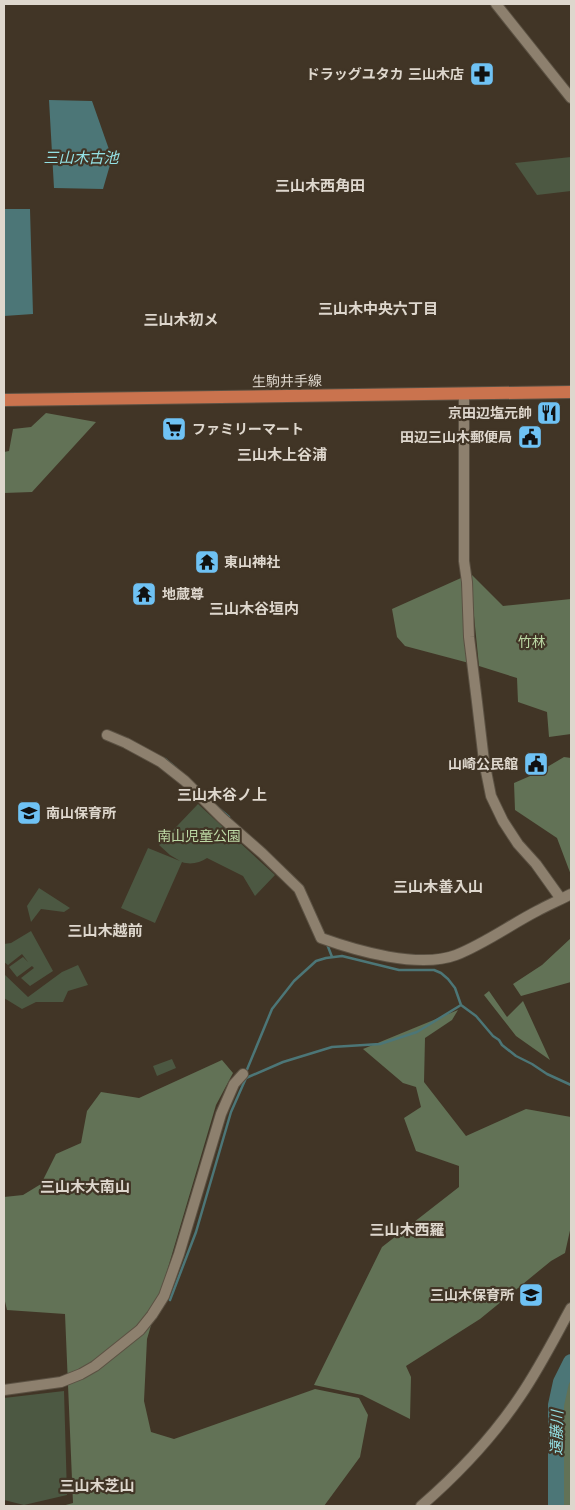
<svg xmlns="http://www.w3.org/2000/svg" width="575" height="1510" font-family="Jost,'Noto Sans JP',sans-serif">
<rect width="100%" height="100%" fill="#413526"/>
<path fill="#4c5842" d="M571,157V191L537,195L515,163Z
M198,804L275,875L255,896L243,876L207,858C200,863 190,865 182,862L155,923L121,908L148,848L180,861L170,855L159,845Z
M39,888L70,908L64,912L41,909L31,922L27,906Z
M31,931L53,971L30,986L21,978L34,968L32,966L17,977L9,967L23,957L28,962L22,954L8,965L4,962V944L11,943Z
M78,965L88,985L68,991L63,1002H36L22,1009L4,998V974L28,997L62,972Z
M172,1059L176,1068L157,1076L153,1066Z
M64,1391L67,1495L24,1505L4,1500V1398Z"/>
<path fill="#627256" d="M46,413L96,422L32,492L4,493V452L9,451L13,429L31,427Z
M472,575L503,606L571,599V734L549,737L547,712L518,702L517,678L479,666L470,576Z
M461,578L469,663L405,646L397,637L392,609Z
M564,757L571,758V875L557,838L515,810L514,783L537,773Z
M571,938V982L521,996L513,984L542,965Z
M489,991L507,1017L523,1001L550,1060L516,1036L484,995Z
M458,1010L452,1020L425,1038L424,1082L466,1136L526,1109L571,1117V1226L565,1253L551,1261L480,1319L406,1366L411,1377L410,1419L362,1395L314,1385L382,1247L459,1187V1166L416,1151L404,1118L421,1107L416,1087L403,1083L363,1049Z
M222,1060L233,1073L216,1105L147,1339L144,1401L151,1432L174,1439L315,1389L359,1398L368,1415L360,1457L324,1506H62L73,1503L65,1314L7,1310L4,1297V1197L23,1195L41,1184L56,1154L81,1143L87,1111L101,1092L139,1098Z
M571,1376V1506H560V1404L567,1380Z"/>
<path fill="#4c7677" d="M49,100L92,101L112,158L103,189L54,188Z
M4,209H30L33,314L4,316Z"/>
<g fill="none" stroke-linecap="round" stroke-linejoin="round">
<path stroke="#4c7677" stroke-width="2.5" d="M165,759L176,768
M216,806L229,817
M327,944L332,957
M246,1072L272,1009L294,981L316,961L326,958L342,956L399,970H434L441,973L448,979L455,988L461,1005L476,1016L493,1036L499,1040L502,1045L516,1056L532,1064L547,1074L571,1085
M170,1300L196,1232L231,1112L246,1078L283,1062L332,1047L380,1044L417,1032L461,1005"/>
<path stroke="#4c7677" stroke-width="16" d="M556,1506V1405L561,1382L571,1362"/>
<defs>
<path id="tertiary" d="M496,4L571,98
M464,393V561L467,582L469,637L477,702L484,761L491,796L503,821L518,844L536,864L561,899
M107,735L126,743L161,762L185,781L222,818L262,853L299,889L321,938C357,951 419,969 456,955C484,944 510,925 537,911C548,905 560,900 571,894
M4,1390L61,1382L81,1374L95,1366L140,1330L152,1315L164,1296L179,1254L221,1114L234,1084L243,1074
M421,1506C459,1473 493,1437 521,1395C540,1367 555,1337 571,1308"/>
<path id="primary" d="M4,400L571,392"/>
</defs>
<use href="#tertiary" stroke="#5b5143" stroke-width="12"/>
<use href="#primary" stroke="#5b5143" stroke-width="14"/>
<use href="#tertiary" stroke="#8d806e" stroke-width="10"/>
<use href="#primary" stroke="#ca734e" stroke-width="12"/>
</g>
<defs>
<symbol id="pharmacy-square" viewBox="-11 -11 22 22"><rect x="-9" y="-9" width="18" height="18" rx="4" fill="#6fc2f4" stroke="#413526"/><path d="M-2-6h4v4h4v4h-4v4h-4v-4h-4v-4h4Z" fill="#111"/></symbol>
<symbol id="restaurant-square" viewBox="-11 -11 22 22"><rect x="-9" y="-9" width="18" height="18" rx="4" fill="#6fc2f4" stroke="#413526"/><path d="M-5-6h1v4h1v-4h1v4h1v-4h1v5L-1.5 .5V6h-2V.5L-5-1ZM5-6V6H3V1.5H1.5Q1.5-4 5-6Z" fill="#111"/></symbol>
<symbol id="supermarket-square" viewBox="-11 -11 22 22"><rect x="-9" y="-9" width="18" height="18" rx="4" fill="#6fc2f4" stroke="#413526"/><path d="M-6-5.5h2.5l.6 2H6L4.5 2H-2.5L-4.4-4H-6ZM-1.5 3.2a1.3 1.3 0 1 0 .1 0ZM3 3.2a1.3 1.3 0 1 0 .1 0Z" fill="#111"/></symbol>
<symbol id="civic-square" viewBox="-11 -11 22 22"><rect x="-9" y="-9" width="18" height="18" rx="4" fill="#6fc2f4" stroke="#413526"/><path d="M-.6-6.5H3V-4.5H.6V-3L4-1V1h2V6H-6V1h2V-1L-.6-3ZM-1.2 2.5V6h2.4V2.5Z" fill="#111"/></symbol>
<symbol id="temple-square" viewBox="-11 -11 22 22"><rect x="-9" y="-9" width="18" height="18" rx="4" fill="#6fc2f4" stroke="#413526"/><path d="M0-6L5-2H3V0L6.5 2.5H4V6H1.5V3h-3V6H-4V2.5H-6.5L-3 0V-2H-5Z" fill="#111"/></symbol>
<symbol id="school-square" viewBox="-11 -11 22 22"><rect x="-9" y="-9" width="18" height="18" rx="4" fill="#6fc2f4" stroke="#413526"/><path d="M0-5L7-2L0 1L-7-2ZM-4 1L0 2.5L4 1V4Q0 6-4 4Z" fill="#111"/></symbol>
</defs>
<g fill-rule="evenodd">
<use href="#pharmacy-square" x="468" y="60" width="28" height="28"/>
<use href="#restaurant-square" x="535" y="399" width="28" height="28"/>
<use href="#supermarket-square" x="160" y="415" width="28" height="28"/>
<use href="#civic-square" x="516" y="423" width="28" height="28"/>
<use href="#temple-square" x="193" y="548" width="28" height="28"/>
<use href="#temple-square" x="130" y="580" width="28" height="28"/>
<use href="#civic-square" x="522" y="750" width="28" height="28"/>
<use href="#school-square" x="15" y="799" width="28" height="28"/>
<use href="#school-square" x="517" y="1281" width="28" height="28"/>
</g>
<g text-anchor="middle" stroke-width="4.5" stroke-linejoin="round" paint-order="stroke">
<g font-size="14" font-weight="bold" fill="#ded7cd" stroke="#413526" text-anchor="end">
<text x="464" y="79">ドラッグユタカ 三山木店</text>
<text x="532" y="418">京田辺塩元帥</text>
<text x="192" y="434" text-anchor="start">ファミリーマート</text>
<text x="512" y="442">田辺三山木郵便局</text>
<text x="224" y="567" text-anchor="start">東山神社</text>
<text x="162" y="599" text-anchor="start">地蔵尊</text>
<text x="518" y="769">山崎公民館</text>
<text x="46" y="818" text-anchor="start">南山保育所</text>
<text x="514" y="1300">三山木保育所</text>
</g>
<g font-size="14" fill="#ded7cd" stroke="#413526">
<text transform="translate(287 381) rotate(-1)" y="5">生駒井手線</text>
</g>
<g font-size="14" fill="#bdd9a5" stroke="#413526">
<text x="532" y="647">竹林</text>
<text x="199" y="841">南山児童公園</text>
</g>
<g font-size="15" font-style="italic" fill="#94e1e4" stroke="#413526">
<text x="81" y="163">三山木古池</text>
<text transform="translate(557 1433) rotate(-89)" y="5">遠藤川</text>
</g>
<g font-size="15" font-weight="bold" fill="#ded7cd" stroke="#413526">
<text x="320" y="191">三山木西角田</text>
<text x="378" y="314">三山木中央六丁目</text>
<text x="181" y="325">三山木初メ</text>
<text x="282" y="460">三山木上谷浦</text>
<text x="254" y="614">三山木谷垣内</text>
<text x="222" y="800">三山木谷ノ上</text>
<text x="438" y="892">三山木善入山</text>
<text x="105" y="936">三山木越前</text>
<text x="85" y="1192">三山木大南山</text>
<text x="407" y="1235">三山木西羅</text>
<text x="97" y="1491">三山木芝山</text>
</g>
</g>
<rect width="575" height="1510" fill="none" stroke="#ded7cd" stroke-width="10"/>
</svg>
